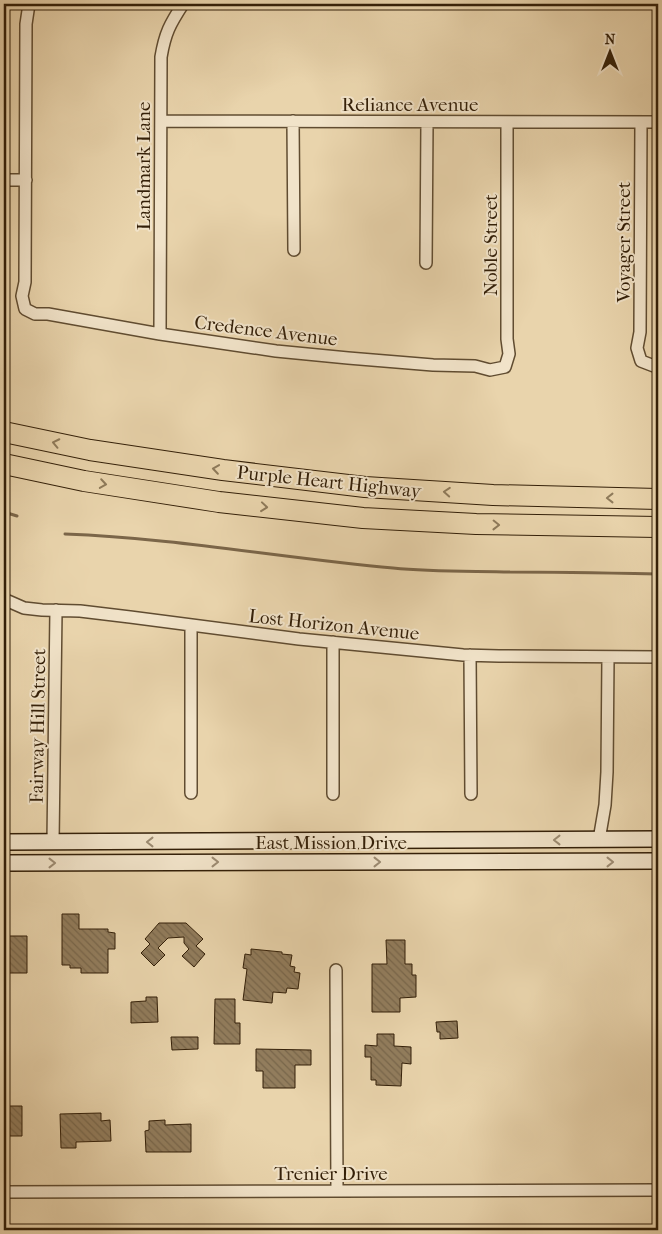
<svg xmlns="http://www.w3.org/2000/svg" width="662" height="1234" font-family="'IM FELL French Canon',serif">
<defs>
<pattern id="building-back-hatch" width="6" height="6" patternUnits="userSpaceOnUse" patternTransform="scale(1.25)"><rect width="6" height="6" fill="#927d5d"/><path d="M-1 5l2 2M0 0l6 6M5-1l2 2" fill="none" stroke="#78664b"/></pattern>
</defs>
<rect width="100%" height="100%" fill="#e9d4ac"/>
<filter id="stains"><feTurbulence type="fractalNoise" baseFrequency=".004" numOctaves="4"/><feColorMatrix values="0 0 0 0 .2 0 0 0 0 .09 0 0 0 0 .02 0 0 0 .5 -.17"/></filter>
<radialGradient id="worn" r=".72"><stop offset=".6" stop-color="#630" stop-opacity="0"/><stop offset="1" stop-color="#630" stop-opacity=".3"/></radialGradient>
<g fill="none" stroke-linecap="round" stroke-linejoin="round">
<path stroke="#7b6649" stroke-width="3" d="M4,512L17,516
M65,534C175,538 283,558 393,568C432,572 471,571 510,572C560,572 609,573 658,574"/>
</g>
<path fill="url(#building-back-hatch)" stroke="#331f08" d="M62,914H79V929H108V932L115,933V949H108V973H81V968H70V965H62Z
M159,923H186L203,939L196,946L205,954L194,967L182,956L189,949L184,943V937L168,938L158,948L165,955L154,966L141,953L150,944L145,939Z
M4,936H27V973H4Z
M386,940H405V964H412V975H416V997L400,998V1012H372V964H387Z
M251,949L282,952V954L292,955L290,966L295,967L294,972L300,973L298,989L287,988L286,993L273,992L272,1003L243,1000L247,969L243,968L245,954L251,955Z
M146,997H157L158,1022L131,1023V1002L146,1001Z
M215,999H235V1023H240V1044H214Z
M457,1021L458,1038L440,1039V1032H437L436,1022Z
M377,1034H394V1046L411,1047V1064L402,1063L401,1086L376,1085V1080H371V1057H365V1045L377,1046Z
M171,1037H198V1049L172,1050Z
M256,1049L311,1050V1065H295V1088H263V1071H256Z
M4,1106H22V1136H4Z
M101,1113V1121L110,1120L111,1141L76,1142V1148H61L60,1114Z
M165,1120V1125L191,1124V1152H146L145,1131L149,1130V1121Z"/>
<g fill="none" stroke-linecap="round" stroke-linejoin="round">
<defs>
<path id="street" d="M29,4L26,24L25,282L22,296L25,309L35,314H48L160,334L276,351L348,358L433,365L475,366L490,370L505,367L509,354L507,339V122
M161,121L658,122
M293,121L294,250
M641,122L640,332L637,348L641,361L654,366L658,365
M4,180H26
M426,263L427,122
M160,334L161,57C165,33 170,24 183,4
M8,601L24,608L42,610L80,611L130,617L299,639L463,655L499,656L658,657
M191,625V793
M333,642V794
M470,655L471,794
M599,840L605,805L607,772L608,657
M53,842L56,610
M336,970L337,1191
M4,1192L658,1190"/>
<path id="secondary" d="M4,842L658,839
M4,863L658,861"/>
<path id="highway" d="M4,432L90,450L223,470L365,487L493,495L658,499
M4,464L84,481L219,502L363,518L476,524L658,527"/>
</defs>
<use href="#street" stroke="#604c31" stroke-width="14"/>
<use href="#secondary" stroke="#331f08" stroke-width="18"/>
<use href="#highway" stroke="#331f08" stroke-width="22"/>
<use href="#street" stroke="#f1e3c9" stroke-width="11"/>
<use href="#secondary" stroke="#f1e3c9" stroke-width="15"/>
<use href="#highway" stroke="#e9d4ac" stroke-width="20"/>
</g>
<defs><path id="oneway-chevron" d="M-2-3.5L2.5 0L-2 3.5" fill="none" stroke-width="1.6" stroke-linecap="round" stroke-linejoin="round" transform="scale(1.25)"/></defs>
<g stroke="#8e7a5a">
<use href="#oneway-chevron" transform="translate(56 443) rotate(-168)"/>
<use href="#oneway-chevron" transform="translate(216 469) rotate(-172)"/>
<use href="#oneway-chevron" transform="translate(103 484) rotate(9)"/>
<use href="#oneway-chevron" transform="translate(447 492) rotate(-176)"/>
<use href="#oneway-chevron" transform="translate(610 498) rotate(-180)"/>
<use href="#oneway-chevron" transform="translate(264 507) rotate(6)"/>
<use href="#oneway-chevron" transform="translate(496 525) rotate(1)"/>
</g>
<g stroke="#9c8b72">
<use href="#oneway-chevron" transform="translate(557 840) rotate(180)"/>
<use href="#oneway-chevron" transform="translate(150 842) rotate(180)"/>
<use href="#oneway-chevron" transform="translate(215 862)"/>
<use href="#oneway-chevron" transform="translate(377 862)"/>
<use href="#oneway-chevron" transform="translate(610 862)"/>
<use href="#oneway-chevron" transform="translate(52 863)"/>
</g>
<g text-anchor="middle" stroke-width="4" stroke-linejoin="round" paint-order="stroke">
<g font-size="19" fill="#331f08" stroke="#f1e3c9">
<text x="410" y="111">Reliance Avenue</text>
<text transform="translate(143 166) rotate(-90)" y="7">Landmark Lane</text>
<text transform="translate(623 242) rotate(-90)" y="7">Voyager Street</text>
<text transform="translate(490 245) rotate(-90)" y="7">Noble Street</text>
<text transform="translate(266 330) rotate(7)" y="7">Credence Avenue</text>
<text transform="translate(329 481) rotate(6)" y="7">Purple Heart Highway</text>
<text transform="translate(334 624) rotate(6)" y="7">Lost Horizon Avenue</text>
<text transform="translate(37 726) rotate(-89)" y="7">Fairway Hill Street</text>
<text x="331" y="849">East Mission Drive</text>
<text x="331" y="1180">Trenier Drive</text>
</g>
</g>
<rect width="662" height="1234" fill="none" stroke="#e9d4ac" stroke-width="20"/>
<rect x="5" y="5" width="652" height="1224" fill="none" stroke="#331f08" stroke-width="2.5"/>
<rect x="10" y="10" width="642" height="1214" fill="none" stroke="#331f08"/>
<g transform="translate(610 52)" stroke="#f1e3c9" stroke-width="4" paint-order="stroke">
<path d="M0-4L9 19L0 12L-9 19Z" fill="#331f08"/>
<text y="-8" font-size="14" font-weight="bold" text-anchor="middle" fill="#331f08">N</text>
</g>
<rect width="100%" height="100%" filter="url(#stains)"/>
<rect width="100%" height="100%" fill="url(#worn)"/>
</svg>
